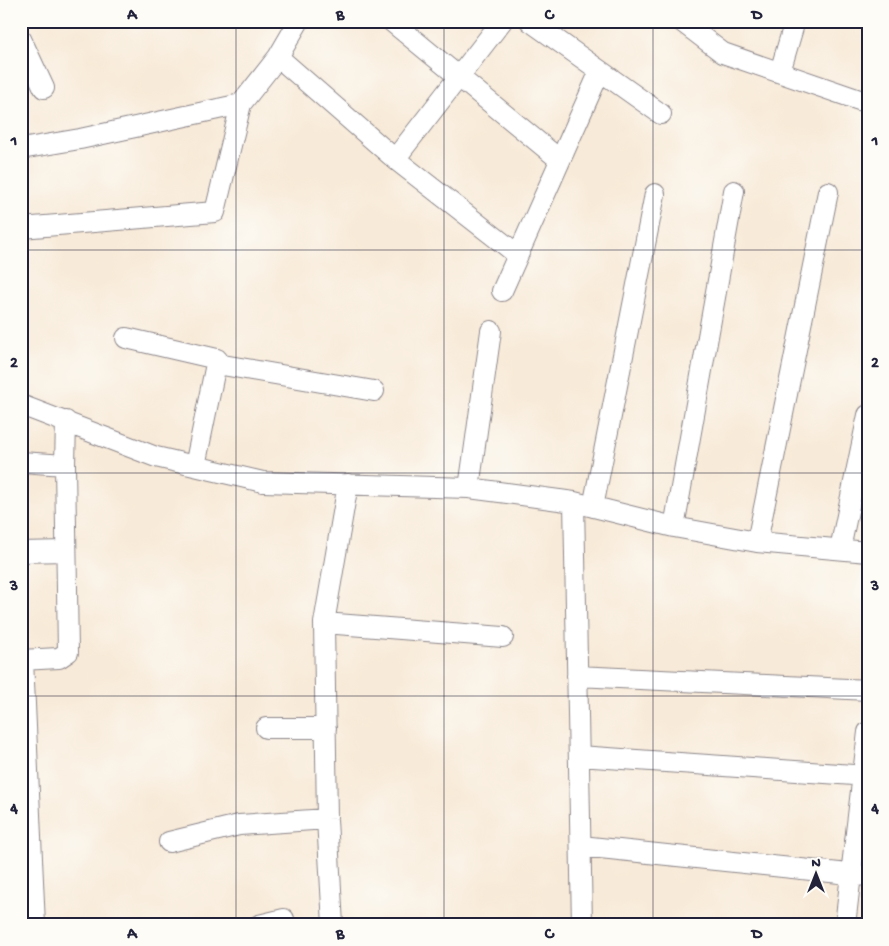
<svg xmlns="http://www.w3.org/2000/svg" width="889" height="946" font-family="'Gochi Hand',sans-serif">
<rect width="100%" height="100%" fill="#fdfcf7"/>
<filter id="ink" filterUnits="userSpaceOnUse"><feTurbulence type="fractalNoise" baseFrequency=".02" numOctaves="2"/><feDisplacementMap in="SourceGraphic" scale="10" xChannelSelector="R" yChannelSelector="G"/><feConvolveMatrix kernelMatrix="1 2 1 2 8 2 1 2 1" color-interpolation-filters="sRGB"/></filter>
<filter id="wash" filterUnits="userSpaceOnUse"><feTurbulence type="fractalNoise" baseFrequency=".0096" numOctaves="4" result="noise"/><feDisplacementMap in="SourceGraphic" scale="20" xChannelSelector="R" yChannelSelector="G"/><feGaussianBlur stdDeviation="1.12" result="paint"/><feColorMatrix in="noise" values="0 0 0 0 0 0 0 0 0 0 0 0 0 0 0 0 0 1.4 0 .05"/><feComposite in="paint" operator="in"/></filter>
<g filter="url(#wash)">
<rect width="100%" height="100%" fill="#f8ead8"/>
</g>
<g filter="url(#ink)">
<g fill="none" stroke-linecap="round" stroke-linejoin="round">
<defs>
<path id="minor" d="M391,21L560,160
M530,21L661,114
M681,21L723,53L868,103
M21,39L44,88
M278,57L395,159L518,255
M780,72L795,21
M21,149L80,139L241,104
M395,159L502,21
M21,228L215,212L241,104L278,57L299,21
M502,291L600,71
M126,338L217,359L195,466
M217,364L374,391
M21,405L156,457L263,482L469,488L574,502L674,527L757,542L868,552
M21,462L65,465
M469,488L491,331
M574,502L582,925
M593,507L655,194
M674,527L734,191
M757,542L828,192
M840,549L868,415
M21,552L66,551
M324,623L503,637
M21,660L59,658L68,652L65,465L66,421
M23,660L35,925
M577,676L868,690
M266,728H326
M579,756L868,776
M169,842L239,825L327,819
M581,846L868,876
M259,925L284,919
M333,925L327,819L324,623L348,484
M845,925L868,732"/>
</defs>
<use href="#minor" stroke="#8d868a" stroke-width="22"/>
<use href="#minor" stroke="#fff" stroke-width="20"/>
</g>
</g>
<path fill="none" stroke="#22223b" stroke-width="1" stroke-opacity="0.55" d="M236,21V925M444,21V925M653,21V925M21,250H868M21,473H868M21,696H868"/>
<rect width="889" height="946" fill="none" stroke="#fdfcf7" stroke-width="55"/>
<g transform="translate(816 874)" stroke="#fdfcf7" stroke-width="4" paint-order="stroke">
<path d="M0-4L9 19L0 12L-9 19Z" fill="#22223b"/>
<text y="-8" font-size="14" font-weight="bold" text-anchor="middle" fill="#22223b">N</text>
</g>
<rect x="28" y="28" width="834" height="890" fill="none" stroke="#22223b" stroke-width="2"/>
<g font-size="16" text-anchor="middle" font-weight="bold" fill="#22223b">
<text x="132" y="19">A</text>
<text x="340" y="19">B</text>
<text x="549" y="19">C</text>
<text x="757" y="19">D</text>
<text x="14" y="145">1</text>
<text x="875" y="145">1</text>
<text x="14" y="367">2</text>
<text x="875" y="367">2</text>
<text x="14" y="590">3</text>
<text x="875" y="590">3</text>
<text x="14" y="813">4</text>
<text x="875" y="813">4</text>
<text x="132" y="938">A</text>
<text x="340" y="938">B</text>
<text x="549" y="938">C</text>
<text x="757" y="938">D</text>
</g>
</svg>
